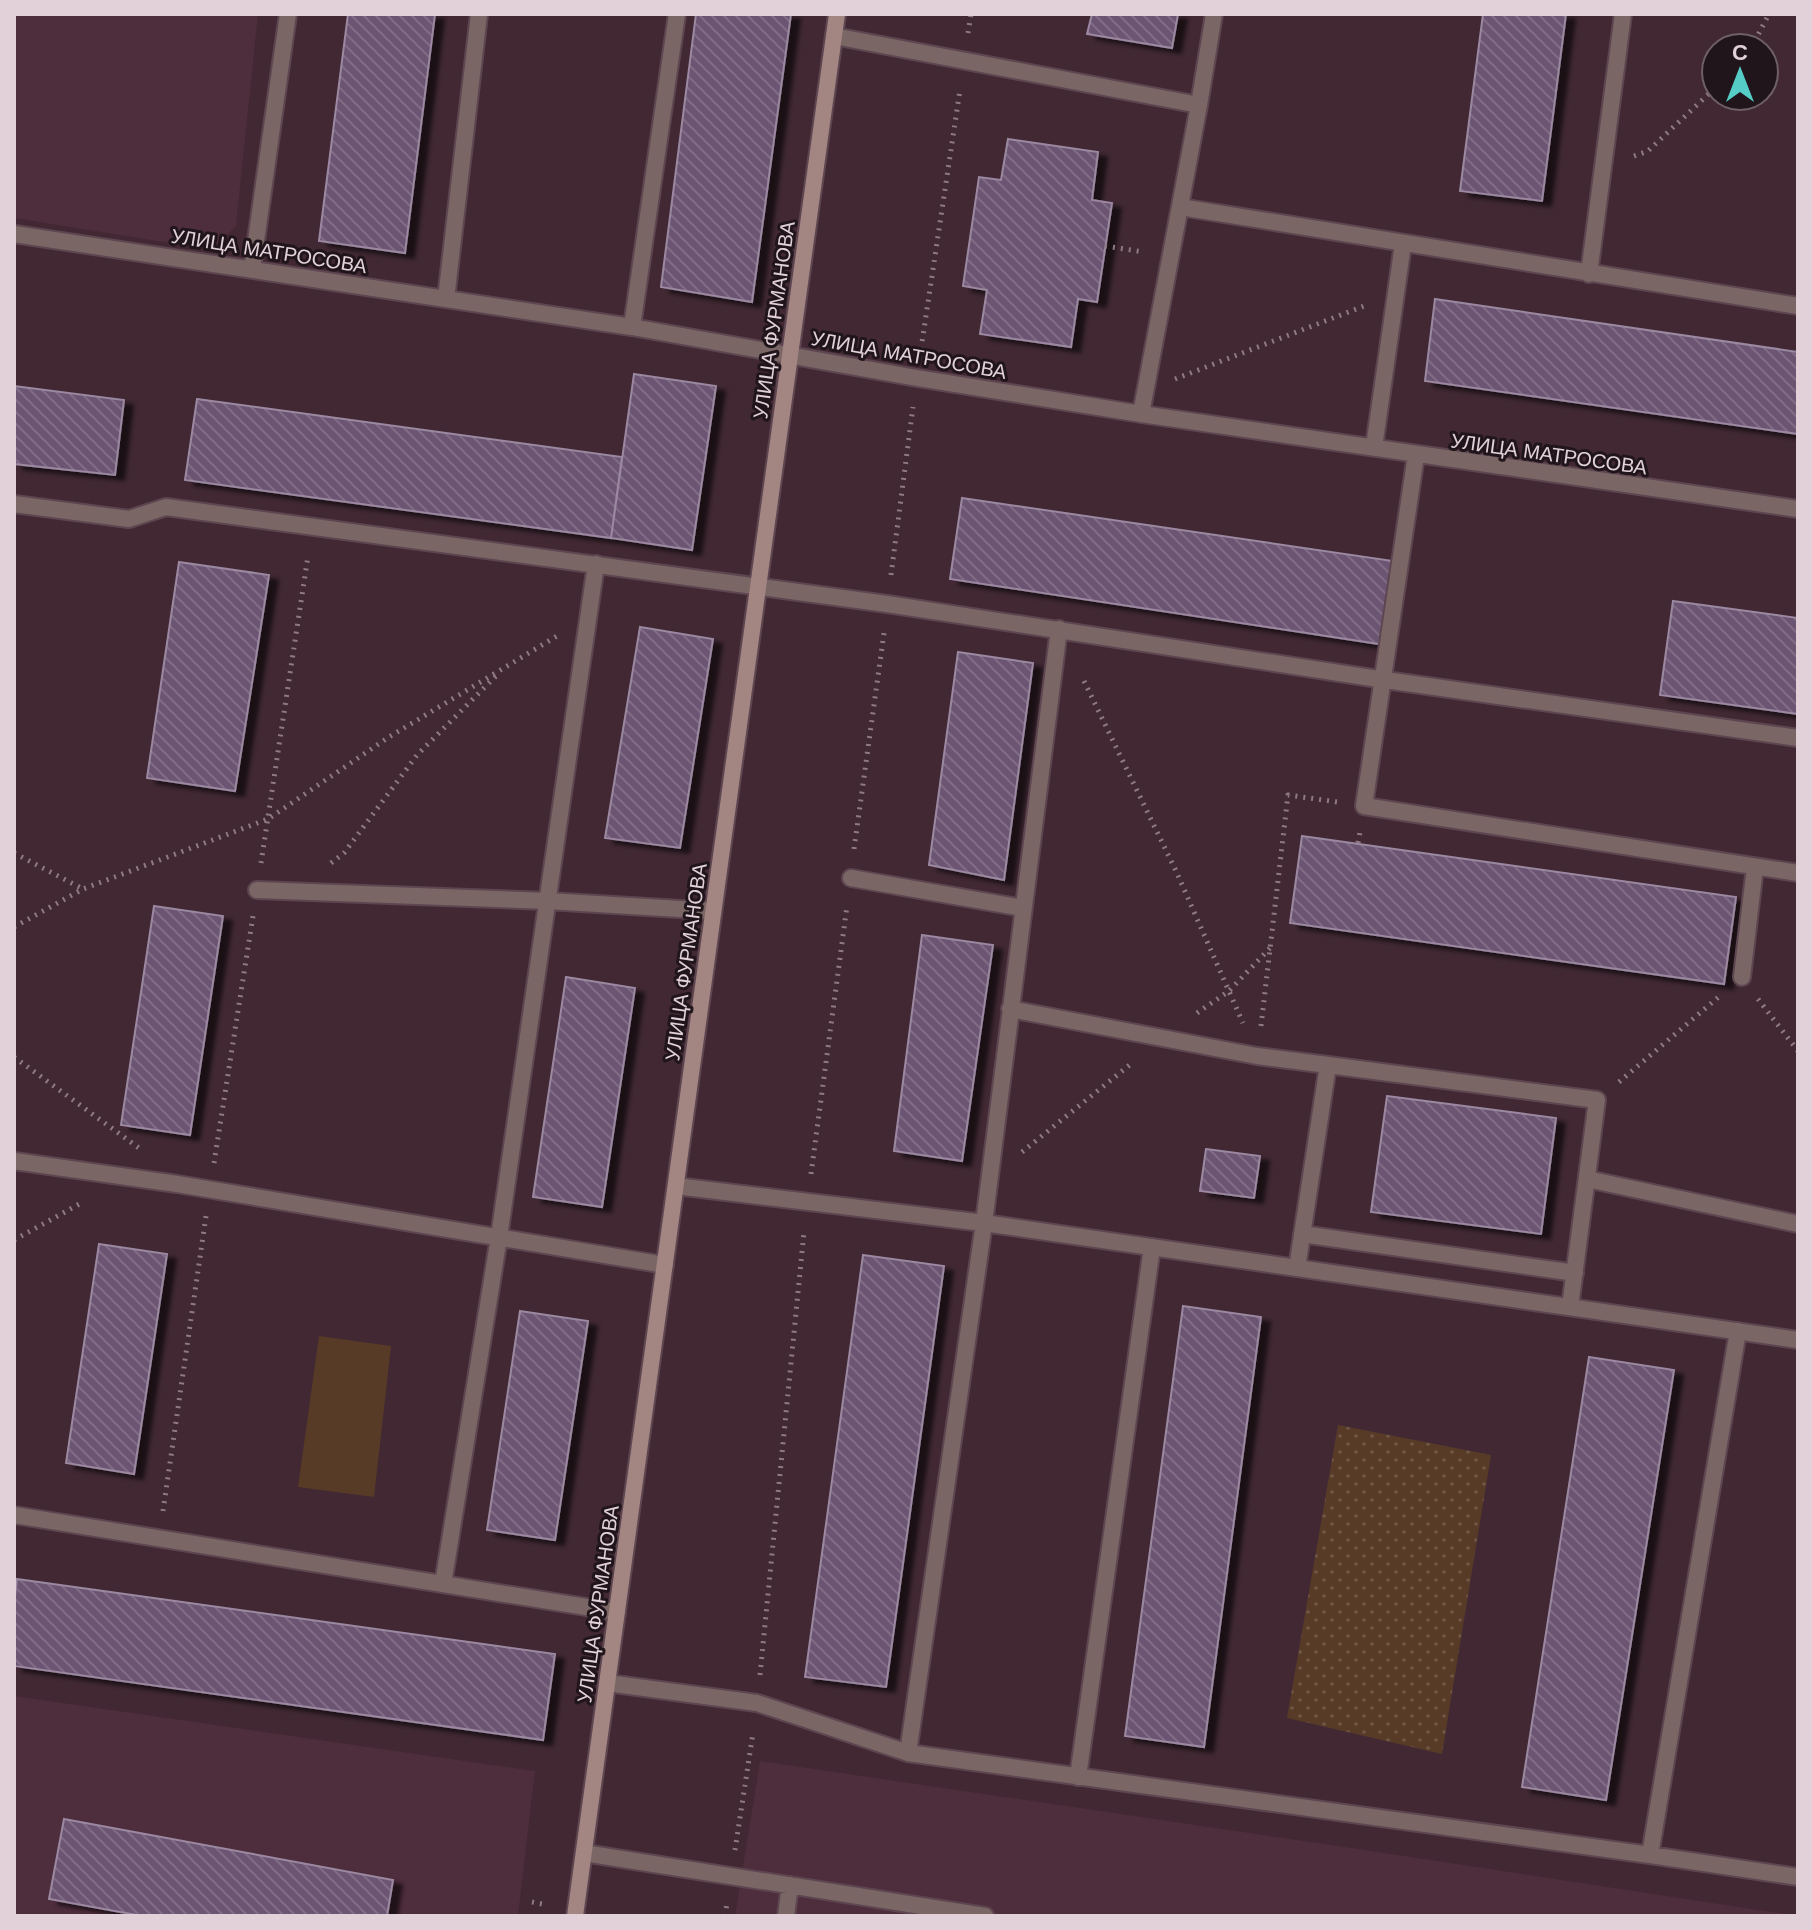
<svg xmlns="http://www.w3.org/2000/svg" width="1812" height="1930" font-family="Arial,sans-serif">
<defs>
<pattern id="park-dots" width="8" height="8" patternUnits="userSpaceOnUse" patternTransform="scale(2)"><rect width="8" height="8" fill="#573b27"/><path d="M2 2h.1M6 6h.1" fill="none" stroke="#6f5646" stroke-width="1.8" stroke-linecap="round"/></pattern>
<pattern id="building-back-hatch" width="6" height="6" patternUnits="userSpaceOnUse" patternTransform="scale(2)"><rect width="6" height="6" fill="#6c5573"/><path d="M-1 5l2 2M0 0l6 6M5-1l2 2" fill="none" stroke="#816c86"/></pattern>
<filter id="shadow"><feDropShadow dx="9" dy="5" stdDeviation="2" flood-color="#0009"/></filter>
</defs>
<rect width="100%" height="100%" fill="#412833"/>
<path fill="#4e2d3c" d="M14,14H258L236,226L213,250L14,218Z
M14,1696L535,1771L518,1916H14Z
M760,1761L1352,1848L1798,1916H735Z"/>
<path fill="#573b27" d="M319,1336L391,1346L374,1497L298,1487Z"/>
<path fill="url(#park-dots)" d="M1338,1425L1491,1455L1442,1754L1287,1718Z"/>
<path fill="url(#building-back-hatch)" stroke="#9b88a1" stroke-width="2" filter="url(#shadow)" d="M348,14H435L405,253L319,241Z
M696,14H791L752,302L661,287Z
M1092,14H1178L1172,48L1087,34Z
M1483,14H1566L1542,201L1460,191Z
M1008,139L1098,152L1092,200L1112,203L1097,302L1078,299L1071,347L980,334L987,290L963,286L979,177L1001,180Z
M1435,299L1798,352V434L1425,381Z
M634,374L716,386L692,550L611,538Z
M14,386L124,400L115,475L14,464Z
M197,399L622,457L611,538L185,480Z
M962,498L1393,561L1379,644L950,579Z
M179,562L269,575L235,791L147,778Z
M1673,601L1798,618V714L1660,695Z
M640,627L713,639L680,848L605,838Z
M958,652L1033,663L1004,880L929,865Z
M1302,836L1736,897L1724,984L1290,923Z
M154,906L223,916L190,1135L121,1125Z
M922,935L993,945L962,1161L894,1151Z
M566,977L635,988L602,1207L533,1197Z
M1387,1096L1556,1118L1541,1234L1371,1212Z
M1206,1149L1260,1156L1254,1198L1200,1191Z
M99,1244L167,1254L134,1474L66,1463Z
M863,1255L944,1266L886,1687L805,1677Z
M1183,1306L1261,1317L1204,1747L1125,1736Z
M520,1311L588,1321L555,1540L487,1530Z
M1589,1357L1674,1370L1606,1800L1522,1787Z
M17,1579L555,1654L543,1740L14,1666V1604Z
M64,1819L393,1880L387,1916H142L49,1899Z"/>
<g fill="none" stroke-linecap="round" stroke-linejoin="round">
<defs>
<path id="service" d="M834,36L1199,105L1214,14
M1180,207L1798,306
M14,234L632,327L917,378L1141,414L1798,509
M252,269L288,14
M1589,274L1623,14
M446,299L479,14
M632,327L677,14
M1141,414L1199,105
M1374,447L1403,244
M1416,455L1364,806L1798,873
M14,504L129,519L166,507L887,604L1385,680L1798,738
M851,878L1023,908
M257,890L548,901L713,911
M1742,977L1755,867
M1010,1009L1257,1056L1328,1065L1297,1268
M1328,1065L1597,1100L1570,1307
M14,1161L177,1184L665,1265
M1587,1179L1798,1224
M676,1186L984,1223L1798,1340
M1302,1234L1575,1273
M14,1515L617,1612
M443,1584L499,1237L596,564
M607,1683L757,1703L908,1753L1650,1855L1798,1877
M908,1753L984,1223L1059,629
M1078,1777L1152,1247
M584,1853L985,1916
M1650,1855L1738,1331
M786,1916L790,1885"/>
<path id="secondary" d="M575,1916L837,14"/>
</defs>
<use href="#service" stroke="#5e4651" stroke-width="20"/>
<use href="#secondary" stroke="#5e4651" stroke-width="20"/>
<path stroke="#8f7a83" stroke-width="5" stroke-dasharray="2 6" stroke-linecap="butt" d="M968,33L971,14
M1751,48L1769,14
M1634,156L1648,151L1716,87
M1105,246L1144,252
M921,349L960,90
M1175,379L1364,306
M891,575L913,407
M1084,681L1176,871L1243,1023
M1358,843L1360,832
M854,849L884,633
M14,853L83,889
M261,863L308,556
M331,863L344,853L417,755L499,673
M14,927L83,889L268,819L389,737L557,636
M1758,999L1798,1051
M1197,1013L1229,991L1270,948
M1261,1026L1288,795L1337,802
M14,1057L139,1148
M1619,1082L1721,995
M1022,1152L1132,1063
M214,1163L253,916
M811,1174L847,906
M14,1240L83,1202
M163,1511L206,1216
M760,1675L804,1232
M735,1850L753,1733
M532,1902L547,1905
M725,1916L727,1903"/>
<use href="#service" stroke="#7a6765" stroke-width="16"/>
<use href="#secondary" stroke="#a38582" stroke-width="16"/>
</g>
<g text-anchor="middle" stroke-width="6" stroke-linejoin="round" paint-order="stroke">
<g font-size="20" fill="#e2d1d8" stroke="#20151a">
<text transform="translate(269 251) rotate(9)" y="7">УЛИЦА МАТРОСОВА</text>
<text transform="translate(774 320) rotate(-82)" y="7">УЛИЦА ФУРМАНОВА</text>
<text transform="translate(909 355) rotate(10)" y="7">УЛИЦА МАТРОСОВА</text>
<text transform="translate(1549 454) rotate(8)" y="7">УЛИЦА МАТРОСОВА</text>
<text transform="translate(686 962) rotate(-82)" y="7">УЛИЦА ФУРМАНОВА</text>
<text transform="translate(598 1604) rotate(-82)" y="7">УЛИЦА ФУРМАНОВА</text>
</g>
</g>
<rect width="1812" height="1930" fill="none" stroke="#e2d1d8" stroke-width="32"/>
<g transform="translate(1740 72)"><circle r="38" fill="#20151a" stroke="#6e6066" stroke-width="2"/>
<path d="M0-6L14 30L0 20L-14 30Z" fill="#55cdc6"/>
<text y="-12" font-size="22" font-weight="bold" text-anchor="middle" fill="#e2d1d8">С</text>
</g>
</svg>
